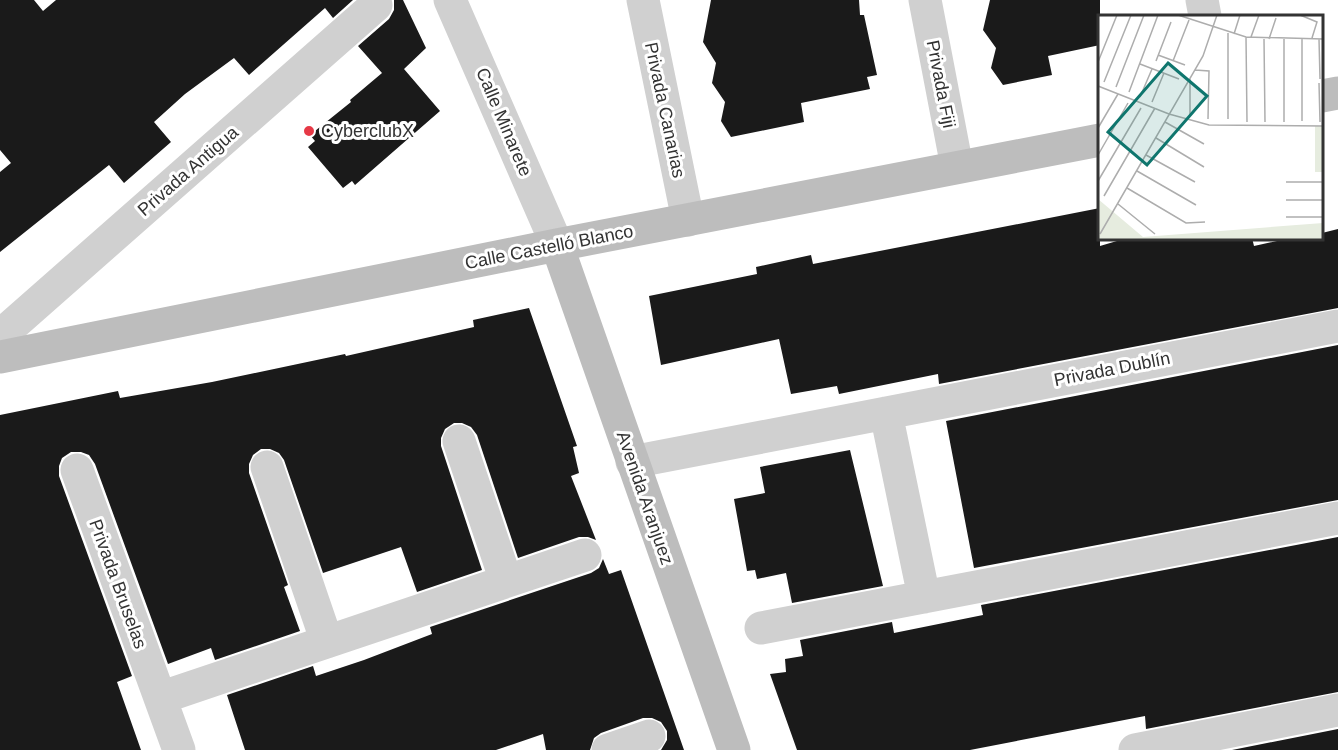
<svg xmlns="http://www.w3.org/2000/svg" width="1338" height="750" font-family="Helvetica,sans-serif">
<rect width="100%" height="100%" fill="#fff"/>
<path fill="#1a1a1a" d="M0,0H34L43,11L56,0H353L333,18L325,8L249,75L234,58L185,94L154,122L171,142L124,183L109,165L0,252V172L11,163L0,150Z
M394,0H403L426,48L404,69L440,111L355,185L352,181L343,188L308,147L315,141L310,135L351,102L350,100L382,73L358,46L389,19L394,10Z
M711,0H859L860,15H864L877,75L867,77L870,89L801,103L804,122L731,137L721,121L725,102L712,83L716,63L703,42Z
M990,0H1100V45L1048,56L1052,75L1003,85L991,68L996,48L983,30Z
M1100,208V246L1127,238H1252L1254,246L1291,238H1322V233L1338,229V308L939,384L938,374L839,394L837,386L791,394L779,339L661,365L649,296L757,274L756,267L811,255L813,264Z
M529,308L577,446L573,447L579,473L571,476L596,540L588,537H579L518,558L477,435L471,427L462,423H454L445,429L441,438V446L482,570L417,592L401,547L323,573L284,460L279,453L270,449H261L253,455L249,464V473L288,585L284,587L300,631L215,660L211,648L168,664L95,464L89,455L81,452H71L62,458L59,466V476L132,676L117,682L141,750H0V415L118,391L120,398L212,382L345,354L346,356L474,327L473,320Z
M1338,345V500L974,568L946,421Z
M850,450L883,586L792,603L786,573L757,579L755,570L747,571L734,499L765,493L760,467Z
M1338,537V692L1146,729L1145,716L970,750H797L770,674L786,672L785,659L803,656L800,640L892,622L894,633L983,615L981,605Z
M603,559L609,574L621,570L684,750H661L667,740V731L661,722L652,718H643L601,733L594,738L590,750H546L543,734L496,750H245L227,695L313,666L316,676L364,660L432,634L430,627L591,573L599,568Z
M1338,729V750H1232Z"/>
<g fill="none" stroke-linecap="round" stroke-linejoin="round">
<path stroke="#d0d0d0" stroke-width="33" d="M450,0L557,245
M643,0L688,220
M925,0L957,167
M1202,0L1205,16
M0,336L376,5
M886,413L924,597
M459,441L506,581
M632,462L1338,326
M267,467L327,642
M77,470L179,750
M761,628L1338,518
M160,698L585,555
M608,750L649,736
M1135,750L1338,710"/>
<path stroke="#bdbdbd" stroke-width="33" d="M1322,96L1338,93
M557,245L734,750
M0,357L557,245L1100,140"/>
</g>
<circle fill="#e63946" stroke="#fff" stroke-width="2" cx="309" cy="131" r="6"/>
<g text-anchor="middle" stroke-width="6" stroke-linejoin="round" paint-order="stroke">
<g font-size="18" fill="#333" stroke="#fff">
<text transform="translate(941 84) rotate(79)" y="6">Privada Fiji</text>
<text transform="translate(665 110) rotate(78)" y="6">Privada Canarias</text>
<text transform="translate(504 122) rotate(67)" y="6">Calle Minarete</text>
<text transform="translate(188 171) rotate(-41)" y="6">Privada Antigua</text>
<text transform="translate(549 247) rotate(-11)" y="6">Calle Castelló Blanco</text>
<text transform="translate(1112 369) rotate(-11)" y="6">Privada Dublín</text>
<text transform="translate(645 498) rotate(71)" y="6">Avenida Aranjuez</text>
<text transform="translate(118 584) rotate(70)" y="6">Privada Bruselas</text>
</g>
<g font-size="18" fill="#333" stroke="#fff" text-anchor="start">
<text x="321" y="137">CyberclubX</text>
</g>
</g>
<g transform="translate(1098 15)">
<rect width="225" height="225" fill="#fff"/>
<path d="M217,111H225V157H217ZM0,184L45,222L225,208V225H0Z" fill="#e6ecdf"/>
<path fill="none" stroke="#adadad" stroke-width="1.5" d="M80,0L148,22L225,24M202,0L219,7L214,23M136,19L142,0M148,22L149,107M153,22L161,0M166,24L167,107M171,24L178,3M204,24V106M221,24L222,64M60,40L87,50M58,46L73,7M75,46L91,5M0,47L19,0M42,49L81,64M97,55L111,56L110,104M92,64V101M6,67L33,0M221,68L222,107M0,71L71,99L111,110L225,111M18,72L46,0M31,77L60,0M42,82L54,54M54,87L66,58M130,104V18M67,107L106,129M186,107V24M0,113L20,79M58,123L106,152M0,140L30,88M48,140L97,167M39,156L98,190M0,166L43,93M188,167H225M29,173L88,208L107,207M6,181L57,93M188,185H225M20,189L57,219M188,202H225M2,219L105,41L119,0"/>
<path fill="#0f766e" fill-opacity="0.15" stroke="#0f766e" stroke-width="3" d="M70,48L109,81L49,150L10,117Z"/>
<rect width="225" height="225" fill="none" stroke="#333" stroke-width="3"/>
</g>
</svg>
